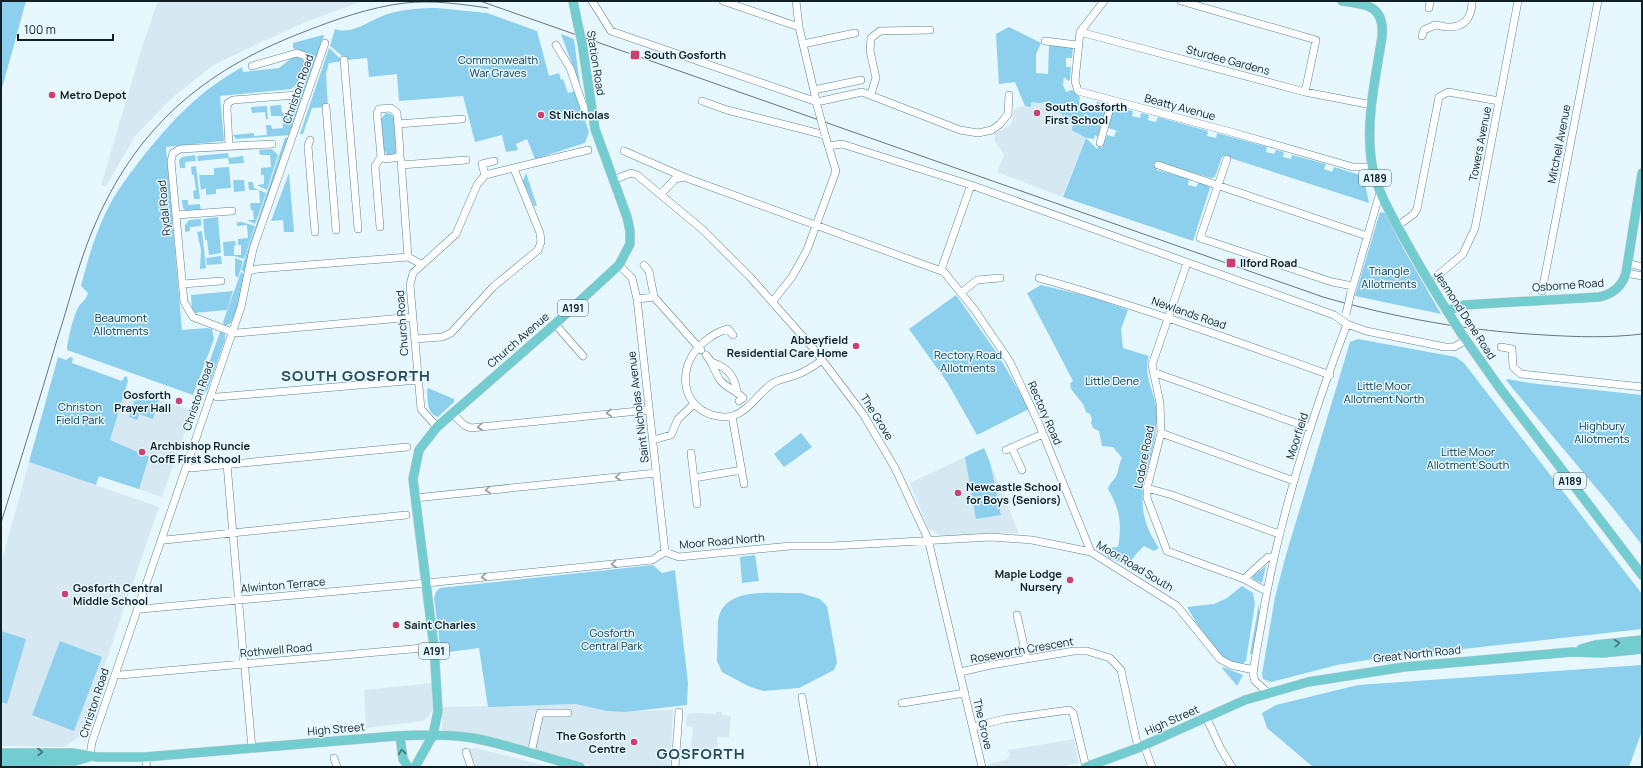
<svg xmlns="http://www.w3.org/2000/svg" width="1643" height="768" font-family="Manrope,sans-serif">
<rect width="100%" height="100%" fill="#e7f7fe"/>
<path fill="#d6e9f2" d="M158,1H363L303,23L215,64L173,97L136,135L106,186L101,185L143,44Z
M1009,27L1041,43L1036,54L1035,73L1073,125V130L1086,138L1062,197L997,172L1004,155L995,141L994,134L1011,125L1014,109L1025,106L1015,82L999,84L996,34Z
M125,392L129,394L137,392L194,411L188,429L185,432L162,497L98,476Z
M984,448L1019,533L940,536L928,528L910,483Z
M29,462L159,507L80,737L64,747L1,746V563Z
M432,683L433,709L429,716L423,721L366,728L364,690Z
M575,704L607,711L673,710L670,767H595L471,734L442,730V707Z
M716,712H722V715L731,716L729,738L717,737L718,752L691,749L693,727L686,726L687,714L699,713L716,714Z
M1074,739L1079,763L1059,767H989L988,764L1006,760L1010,755L1008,750Z
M476,748L551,767H477L468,749Z"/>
<path fill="#8cd0ed" d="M2,1H26L1,92V9Z
M437,8L487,13L537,31L549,76L559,73L561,80L563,79L568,93L575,91L589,132L585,143L535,159L527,139L516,144L518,150L506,152L502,135L475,142L463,96L399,101L397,74L369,77L367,58L347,60L330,46L335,29C354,36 373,17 391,13C406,9 422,8 437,8Z
M1009,27L1041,43L1036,54V73L1048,74L1049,46L1054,44L1073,47L1072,58H1066V67H1071L1070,80L1068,81L1064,77L1063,85L1066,92L1072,90L1080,97L1079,103L1095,106L1097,102L1108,105L1100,127L1101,130L1099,138L1095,135L1094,139L1086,138L1097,149L1099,146L1102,148L1107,135L1114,137L1116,131L1121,132L1108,128L1113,106L1133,111L1132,116L1140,118L1141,113L1149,115L1148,120L1156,122L1158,117L1208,131L1207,136L1216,138L1217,133L1267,147L1266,152L1274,154L1276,150L1284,152L1283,157L1291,159L1292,155L1326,164L1324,169L1332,172L1334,167L1357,174L1364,179L1369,203L1224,156L1222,157L1215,177L1211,178L1163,164L1159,161L1154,164L1157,170L1189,179L1188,185L1196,187L1199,182L1207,185L1210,188L1193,241L1063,197L1086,138L1072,130L1073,125L1048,101L1040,103L1031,102V107L1025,106L1015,82L999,84L996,34Z
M561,34L574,39L580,86Z
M323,35H324L291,135L236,139L233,135L254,133V136L267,135L266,125H271L272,129L283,128L282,116H271L270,106L281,105L282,113L291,112L290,98L299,96L311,63L310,56L293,48V43Z
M329,48L343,61L329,63L326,74L328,107L312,108L303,134H300Z
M294,56H299L305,61L297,84L291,89L220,96L224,141L166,147L182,330L207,328L212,329L214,339L193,395L67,350C67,341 74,314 79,306C83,301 86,300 88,293L81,286C87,262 95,235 106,212C116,191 131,172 145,154C176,116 199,92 242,67L243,72L279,68Z
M267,106L268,119H266L265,112L252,113L251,107Z
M386,113L391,114L394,118L396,152L394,155L388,156L384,150L381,119Z
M285,138H288L289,140L245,272L241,270Z
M272,149L278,155L267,190L257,185L264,184V175H261V168L271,167L270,155H260L259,150Z
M228,153L229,158L243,156L244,163L229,164L228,158L198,161L197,156Z
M195,155L196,161L185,162V168H180L179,160L182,157Z
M196,166L200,199H194L193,191L196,190L194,175H192L191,167Z
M229,167L231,188L216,189V194L206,195V188L201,190L199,175H214V168Z
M289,173L294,232H284L283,220L271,221Z
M526,173L537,206H534L523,181Z
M233,180H244L245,191L234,192Z
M248,182H253L254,188L266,193L255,224L247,220H254L253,210H251L250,203H260L259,190H249Z
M182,200H188V205L200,204L201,211L188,213L183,208Z
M1380,212L1385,213L1403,248L1441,314L1355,296Z
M218,217L221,253L209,255L207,240H205L203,219Z
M201,219V226L190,227V231L185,232V225L189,220Z
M237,222H242L255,226L244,259L234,256H224L223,242L235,241L236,245L234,246V255H241V245H238V239L248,238L247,225L237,226Z
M202,231L206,268L200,269L201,250L197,232Z
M221,256L222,264L207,265L206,258Z
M235,258L243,261L238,278L235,275Z
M241,272L245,274C242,287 239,318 228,325H224L223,322Z
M1041,285L1095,298L1128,310L1121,329L1123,348L1149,356C1142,376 1157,395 1157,416C1156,467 1124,498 1159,548L1154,551L1144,546L1137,553L1128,565L1109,558L1104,552L1107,548L1118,547C1122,524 1120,509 1108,489C1110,482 1115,480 1117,474C1119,469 1119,463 1122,458L1113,447L1102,446L1099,431L1093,428L1091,423L1092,419L1090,414L1086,412L1083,404L1071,389L1070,383L1073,381L1027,293Z
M233,291L227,310L194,313L192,311L191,295Z
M956,295L999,356L1029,409L977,435L947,382L909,329Z
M220,332L225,334V340L207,391L203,395L198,394Z
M1358,339L1456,357L1464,363L1642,594V629L1373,659L1337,665L1271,682L1263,679L1262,674L1275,597L1286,555L1350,342Z
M58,357L66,360L70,357L73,358L72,363L122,381L125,376L127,377L128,381L110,440L149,457L139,489L99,476L96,485L29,462Z
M1508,379L1529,383L1642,395V545L1613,508L1514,390L1506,380Z
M428,388L454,399V402L438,417C426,413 428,400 427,390Z
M137,393L159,400L153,419L139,414L137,420L129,417Z
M801,433L812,447L784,467L774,454Z
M984,448L990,462L1001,515L976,519L965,457Z
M755,555L759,581L742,583L740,557Z
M653,565L662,573L675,570L688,683L687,705L625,712L607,711L575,704L488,707L479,648L441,653L434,598L436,592L440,588Z
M1266,566L1262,583L1253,579L1252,577Z
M1242,586L1253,593L1255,604L1246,661L1242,664C1215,661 1200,628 1187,607L1214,604L1227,598Z
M801,593L820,599L827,606L837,662L834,670L799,688L763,691L748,686L722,672L717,661L718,621C723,585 774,594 801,593Z
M1259,603V615L1253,654H1250Z
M1,631L26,639L7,704L1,702Z
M60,641L102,657L74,731L32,715Z
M1642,665V731L1629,767H1313L1267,728L1262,713L1276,705L1358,685Z
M1223,667L1243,675L1237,686L1222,668Z"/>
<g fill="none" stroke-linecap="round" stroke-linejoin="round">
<defs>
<path id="minor" d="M592,1L611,31L817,102
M723,1L799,27
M796,1L799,27L817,104
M1104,1L1080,32L1075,81L1078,91L1231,132L1353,167H1372
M1181,1L1316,40L1305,92
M1429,8L1430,1
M1080,32L1305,92L1372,105
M1422,36L1424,30L1435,25C1439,25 1443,27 1447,27C1465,28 1472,17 1472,1
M1045,41L1077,45
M803,44L855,33
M556,45L570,68L585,111L592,114
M344,60L358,229
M814,90L861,80
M871,94L876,78L870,51L871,38L880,31L930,30
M702,101L727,110L825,135L836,171L807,250L792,277L773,301
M817,102L862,92L960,130L978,133L992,130L1000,124L1008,114L1009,95
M326,107L336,230
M398,124L462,119
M310,140L308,146L315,232
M1100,143L1112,101
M229,146L227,108L228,103L233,100L297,95L308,62L305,56L297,53L252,66
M829,146L842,144L971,185L1334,315L1347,324L1366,331L1445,347H1454L1466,340
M624,151L684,177L944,272L974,309L1010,362L1039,424L1091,552
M399,157L386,159L381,157L377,113L379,109L391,108L397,113L400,152L399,157L401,160L408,257
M1227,159L1200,238L1332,282L1353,286
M401,165L466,160
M1158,165L1367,236
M485,175L482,164L494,161
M613,180L631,173L637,175L703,230L750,277L813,348L863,414L895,468L928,539L982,767
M661,194L675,179L684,177
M176,215L232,211
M1403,222L1414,214L1417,209L1439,97L1448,92L1499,101
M380,227L375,166L381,157
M1187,263L1152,365L1160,403L1161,433L1147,488V498L1167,551L1244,579L1266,591
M1628,263L1642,267
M619,265L632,278L637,299L665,552
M644,265L649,271L654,297L701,350
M941,270L971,185
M249,271L257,269L408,257L421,264
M1626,273L1642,276
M1437,276L1463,254L1475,228L1518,1
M1039,278C1138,306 1233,340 1330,375
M183,284L221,281
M1352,290L1380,192
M1542,291L1598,1
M962,292L977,280L1000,278
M637,299L654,297
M555,324L583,356
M232,332L193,317L184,302L171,161L173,153L180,149L272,144
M237,333L413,317
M733,335L728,329C719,331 711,336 704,342C679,362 677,403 712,415C719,417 725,418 733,416C750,410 758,393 773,383C779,379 788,378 796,375C805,372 814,366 822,360
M415,339L442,337L451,333L493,287L538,250L541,242L540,233L514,169
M1501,347L1512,349L1513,367L1521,374L1642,387
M706,355C715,365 713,370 720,380C726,388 736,390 743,398L739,401
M714,363C728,368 734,376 737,391
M1153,372L1310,428
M217,397L418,380
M453,414L464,425L471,428L648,410
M732,416L744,484
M437,427L421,409L410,285L413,273L456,234L477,185L485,175L588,150
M1161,433L1294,481
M653,440L671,435L678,419L694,404
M1012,448L1022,470
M1006,450L1043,434
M691,453L697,504
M227,464L244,664
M191,468L407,447
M694,478L742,470
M1147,488L1172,495L1279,534
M415,498L656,473
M165,540L406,515
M1244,579L1268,557H1274
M141,609L427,583L652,560L665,552L679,557L790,546H832L991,537L1032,540L1091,552L1177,606L1220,659L1231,665L1254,670
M1017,615L1027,659
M245,670L252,749
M960,672L991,665L1074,651H1087L1110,658L1121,670L1138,748
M120,675L434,647
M1267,692L1255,681L1253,674C1255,658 1258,642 1261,626C1277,523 1310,421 1347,324
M802,697L814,767
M902,703L965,693
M1206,717L1221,749L1232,767
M973,727L1004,719L1069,710L1073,713L1086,767
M1144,745L1152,767
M466,752L471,767
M531,753L540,713H568
M90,756L92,742L241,307L253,249L325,43
M145,757L147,767
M334,758L337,767
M675,767L679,712"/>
<path id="major" d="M573,1L578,25
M1342,1C1367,4 1385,6 1382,37C1376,76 1366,118 1371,158C1374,184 1387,207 1400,231C1416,260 1433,289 1451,317
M1447,311L1464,305L1480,304L1599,297C1613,294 1622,287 1626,273L1642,173
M1461,333L1499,387L1642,575
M1581,649L1595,645L1642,640
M400,736L403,759L408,767
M1,753H72L98,757H145L396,736C421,735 447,734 473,738C509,745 544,757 580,767
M1,762L75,761L89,757
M415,767L433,735L438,711L434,647L413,479L419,450L437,427L555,324L619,265L630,244V231L627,217L595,129L582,43
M1086,767L1138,748L1245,700L1308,682L1404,667L1572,652L1603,653L1642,649"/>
</defs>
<use href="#minor" stroke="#5d8292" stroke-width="8"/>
<use href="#major" stroke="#cfd2d4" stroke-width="10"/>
<use href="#minor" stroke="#fff" stroke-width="7"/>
<use href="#major" stroke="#73ccd0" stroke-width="9"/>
<path stroke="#65757b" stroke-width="1" d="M480,1L1323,297C1396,318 1469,331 1545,335C1577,337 1610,338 1642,334
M1,523C20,462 39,401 57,340C69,303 78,265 93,229C135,129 201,72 301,33C334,20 370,7 405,3C433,0 461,4 488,8"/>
<defs>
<path id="minor-bridge" d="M817,105L825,135
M1346,314L1351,292"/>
<path id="major-bridge" d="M578,25L582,43
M1451,317L1461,333"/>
</defs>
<use href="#minor-bridge" stroke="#5d8292" stroke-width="8" stroke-linecap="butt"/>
<use href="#major-bridge" stroke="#cfd2d4" stroke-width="10" stroke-linecap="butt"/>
<use href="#minor-bridge" stroke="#fff" stroke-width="7"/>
<use href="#major-bridge" stroke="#73ccd0" stroke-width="9"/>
</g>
<defs><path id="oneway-chevron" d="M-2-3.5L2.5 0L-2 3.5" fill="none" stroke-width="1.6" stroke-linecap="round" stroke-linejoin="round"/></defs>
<g stroke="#939b9d">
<use href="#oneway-chevron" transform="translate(609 413) rotate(174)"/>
<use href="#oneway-chevron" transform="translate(480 427) rotate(174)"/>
<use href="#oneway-chevron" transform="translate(618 477) rotate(174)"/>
<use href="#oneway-chevron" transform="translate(488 490) rotate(174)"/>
<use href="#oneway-chevron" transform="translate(614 564) rotate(174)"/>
<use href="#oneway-chevron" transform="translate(484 577) rotate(174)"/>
</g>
<g stroke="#42767b">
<use href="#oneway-chevron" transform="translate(1617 643) rotate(-7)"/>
<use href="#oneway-chevron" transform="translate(40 752)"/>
<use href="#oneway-chevron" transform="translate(402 752) rotate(-96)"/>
</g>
<g fill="#cc3f6f" stroke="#e7f7fe" stroke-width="1.5">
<rect x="630" y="50" width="10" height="10" rx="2"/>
<circle cx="52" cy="95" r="4"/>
<circle cx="1037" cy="113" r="4"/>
<circle cx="541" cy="115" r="4"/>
<rect x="1226" y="258" width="10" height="10" rx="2"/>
<circle cx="856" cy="346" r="4"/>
<circle cx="179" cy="401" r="4"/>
<circle cx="142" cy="452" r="4"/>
<circle cx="958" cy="493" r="4"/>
<circle cx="1070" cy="580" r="4"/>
<circle cx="65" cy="594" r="4"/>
<circle cx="396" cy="625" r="4"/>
<circle cx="634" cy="742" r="4"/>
</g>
<g text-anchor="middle" stroke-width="3" stroke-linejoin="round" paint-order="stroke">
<g fill="#e7f7fe" stroke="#506067" stroke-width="1">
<rect x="1359" y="170" width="32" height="16" rx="3"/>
<rect x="558" y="300" width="30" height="16" rx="3"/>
<rect x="1554" y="473" width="32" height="16" rx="3"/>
<rect x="419" y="643" width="30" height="16" rx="3"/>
</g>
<g font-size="10" font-weight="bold" fill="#102026">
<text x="1375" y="182">A189</text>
<text x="573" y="312">A191</text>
<text x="1570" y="485">A189</text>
<text x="434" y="655">A191</text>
</g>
<g font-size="11" font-weight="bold" fill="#102026" stroke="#e7f7fe" text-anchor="start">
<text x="644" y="59">South Gosforth</text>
<text x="60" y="99">Metro Depot</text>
<text x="1045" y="111">South Gosforth<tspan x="1045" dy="13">First School</tspan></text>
<text x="549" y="119">St Nicholas</text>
<text x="1240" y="267">Ilford Road</text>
<text x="848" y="344" text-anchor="end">Abbeyfield<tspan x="848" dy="13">Residential Care Home</tspan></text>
<text x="171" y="399" text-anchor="end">Gosforth<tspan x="171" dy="13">Prayer Hall</tspan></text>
<text x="150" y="450">Archbishop Runcie<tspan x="150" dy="13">CofE First School</tspan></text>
<text x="966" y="491">Newcastle School<tspan x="966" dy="13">for Boys (Seniors)</tspan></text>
<text x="1062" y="578" text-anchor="end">Maple Lodge<tspan x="1062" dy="13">Nursery</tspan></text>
<text x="73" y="592">Gosforth Central<tspan x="73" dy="13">Middle School</tspan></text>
<text x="404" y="629">Saint Charles</text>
<text x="626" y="740" text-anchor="end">The Gosforth<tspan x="626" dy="13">Centre</tspan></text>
</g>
<g font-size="11" fill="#033546" stroke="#e7f7fe">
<text x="498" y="64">Commonwealth<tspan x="498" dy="13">War Graves</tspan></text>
<text x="1389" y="275">Triangle<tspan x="1389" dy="13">Allotments</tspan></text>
<text x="121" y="322">Beaumont<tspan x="121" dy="13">Allotments</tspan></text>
<text x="968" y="359">Rectory Road<tspan x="968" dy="13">Allotments</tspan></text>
<text x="1112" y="385">Little Dene</text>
<text x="1384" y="390">Little Moor<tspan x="1384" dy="13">Allotment North</tspan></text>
<text x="80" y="411">Christon<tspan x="80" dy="13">Field Park</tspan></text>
<text x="1602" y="430">Highbury<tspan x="1602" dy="13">Allotments</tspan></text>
<text x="1468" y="456">Little Moor<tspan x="1468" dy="13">Allotment South</tspan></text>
<text x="612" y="637">Gosforth<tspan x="612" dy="13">Central Park</tspan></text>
</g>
<g font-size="11" fill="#102026" stroke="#e7f7fe">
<text transform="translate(1228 60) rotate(15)" y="4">Sturdee Gardens</text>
<text transform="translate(596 63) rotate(81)" y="4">Station Road</text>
<text transform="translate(298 89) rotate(-71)" y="4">Christon Road</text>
<text transform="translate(1180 107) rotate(15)" y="4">Beatty Avenue</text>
<text transform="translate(1480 144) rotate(-79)" y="4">Towers Avenue</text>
<text transform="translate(1559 144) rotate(-79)" y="4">Mitchell Avenue</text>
<text transform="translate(164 208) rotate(-95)" y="4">Rydal Road</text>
<text transform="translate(1568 285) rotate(-4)" y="4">Osborne Road</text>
<text transform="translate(1189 313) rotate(19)" y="4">Newlands Road</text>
<text transform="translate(1465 315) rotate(57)" y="4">Jesmond Dene Road</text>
<text transform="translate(402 323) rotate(-94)" y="4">Church Road</text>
<text transform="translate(518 340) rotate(-41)" y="4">Church Avenue</text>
<text transform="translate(198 396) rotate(-71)" y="4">Christon Road</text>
<text transform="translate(638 407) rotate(-97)" y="4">Saint Nicholas Avenue</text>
<text transform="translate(1045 413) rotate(66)" y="4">Rectory Road</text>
<text transform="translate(877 417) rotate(58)" y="4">The Grove</text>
<text transform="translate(1297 436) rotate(-72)" y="4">Moorfield</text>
<text transform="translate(1144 457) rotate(-79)" y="4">Lodore Road</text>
<text transform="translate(722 541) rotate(-5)" y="4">Moor Road North</text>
<text transform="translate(1135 566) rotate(31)" y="4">Moor Road South</text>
<text transform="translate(283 585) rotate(-5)" y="4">Alwinton Terrace</text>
<text transform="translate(276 650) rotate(-5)" y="4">Rothwell Road</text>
<text transform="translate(1022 650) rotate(-10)" y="4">Roseworth Crescent</text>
<text transform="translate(1417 654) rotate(-6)" y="4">Great North Road</text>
<text transform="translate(94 703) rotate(-72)" y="4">Christon Road</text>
<text transform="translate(1172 720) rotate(-24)" y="4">High Street</text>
<text transform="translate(983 724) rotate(77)" y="4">The Grove</text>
<text transform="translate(336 729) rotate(-5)" y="4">High Street</text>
</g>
<g font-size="15" font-weight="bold" letter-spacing="1" fill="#254a59" stroke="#e7f7fe">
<text x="356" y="381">SOUTH GOSFORTH</text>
<text x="701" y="759">GOSFORTH</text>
</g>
</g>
<rect width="1643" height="768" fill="none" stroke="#102026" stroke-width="4"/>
<path d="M18 34v6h95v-6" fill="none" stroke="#102026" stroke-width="2"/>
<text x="24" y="34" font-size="12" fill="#102026" stroke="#e7f7fe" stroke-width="3" paint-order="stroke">100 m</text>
</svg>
